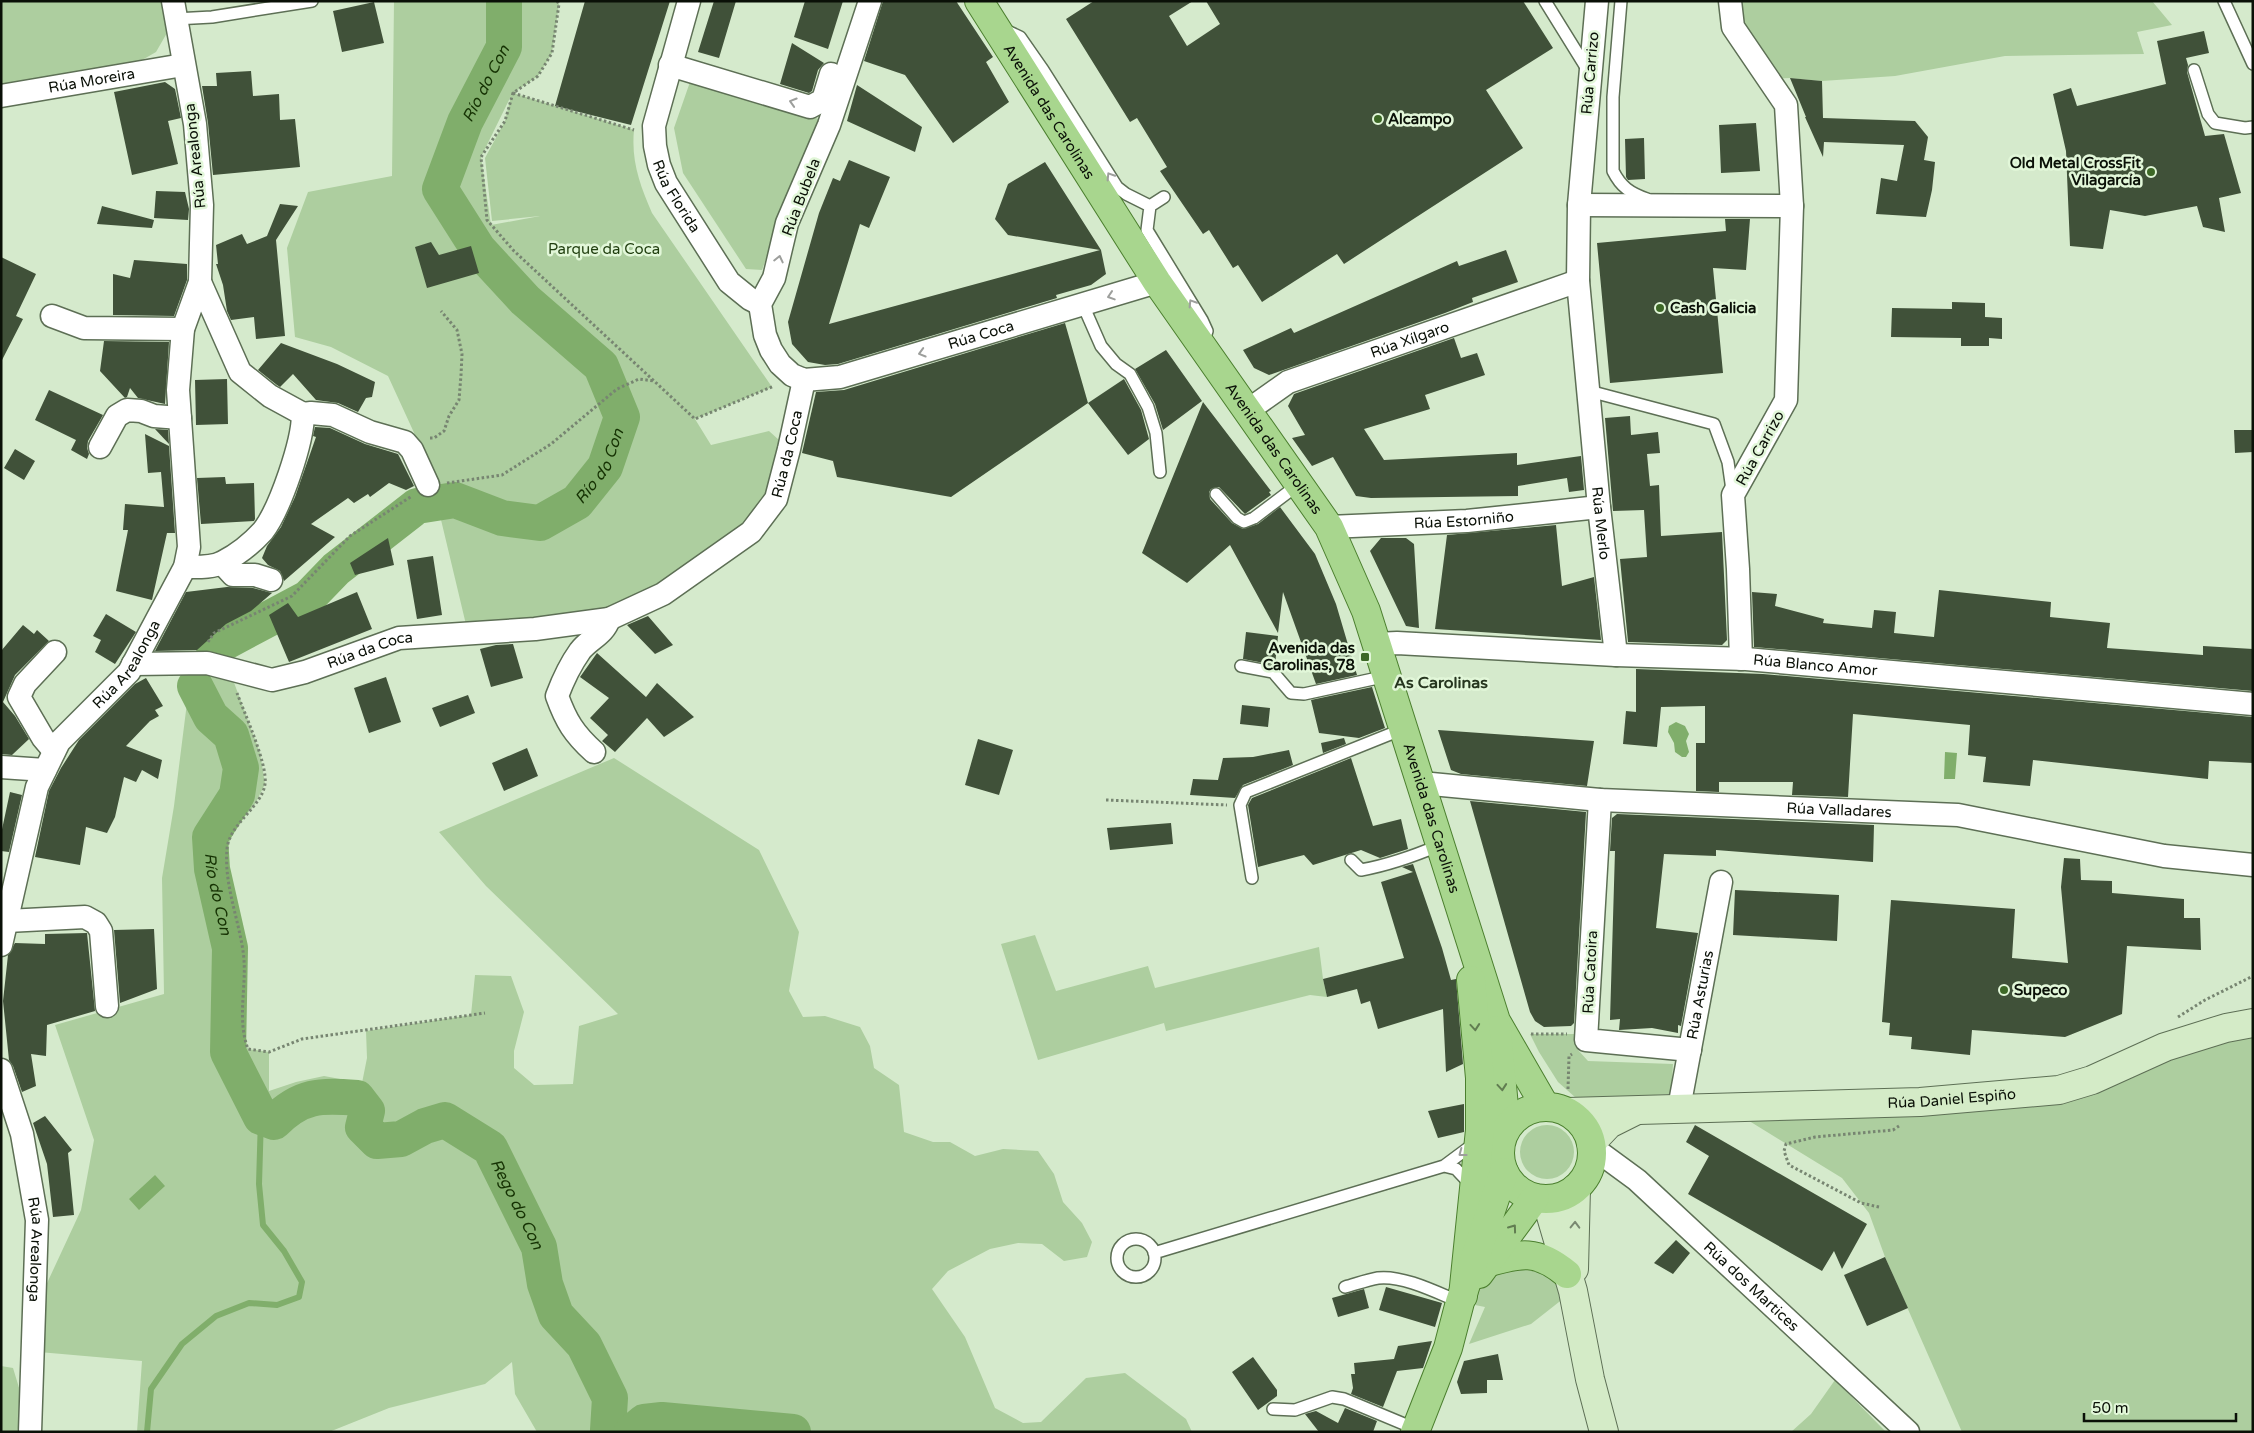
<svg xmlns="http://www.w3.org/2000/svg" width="2254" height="1433" font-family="'Varela Round',sans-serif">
<rect width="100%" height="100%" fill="#d5eacc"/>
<path fill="#adce9f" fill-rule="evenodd" d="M1,1H173L175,19L156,52L109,79L1,96Z
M394,1H557L559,4L552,53L538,76L513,93L634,130C631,161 640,185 652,213L772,387L695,419L711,445L769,431L789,449L751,532L609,619L468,633L427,461L388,376L331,347L295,337L287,248L308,192L392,176ZM511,96L505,121L485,158L492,221L540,216L491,225L481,157Z
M1730,1H2152L2172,25L2137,32L2144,54L2005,56L1895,76L1822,81L1790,78L1768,79Z
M699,80L822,120L789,195L762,270L746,269L683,173L674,128L690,82Z
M192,663L229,669L260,753L265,784L254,806L237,825L227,848L230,892L243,952L242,1022L248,1049L269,1052V1091L296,1082L324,1076L362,1083L367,1058L366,1031L471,1015L475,975L511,976L524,1012L514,1051V1068L534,1085L573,1084L579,1026L618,1014L486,886L439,832L614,758L759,850L799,932L789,991L803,1017L825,1016L860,1027L870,1046L874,1068L899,1085L904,1132L933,1142H950L975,1156L1003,1149L1038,1151L1054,1174L1063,1202L1082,1223L1092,1242L1087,1257L1064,1261L1042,1244L1018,1243L990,1249L948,1271L932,1289L965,1337L995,1408L1023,1423L1041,1422L1086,1378L1125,1373L1186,1419L1192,1432H537L515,1394L512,1362L485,1384L389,1408L329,1432H137L142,1361L39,1352L35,1309L81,1210L94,1140L55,1025L164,994L162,878L174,806Z
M1035,935L1056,991L1148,966L1155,988L1319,947L1323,979L1327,997L1310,995L1166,1031L1164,1023L1038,1060L1001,944Z
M2253,1023V1432H1962L1885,1257L1869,1213L1842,1178L1746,1119L2059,1090Z
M1530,1034H1576L1578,1050L1588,1061L1673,1064L1671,1094L1590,1099L1576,1098L1558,1082L1539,1052Z
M1520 1152a27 27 0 1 1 54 0a27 27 0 1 1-54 0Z
M1519,1254L1573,1291L1531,1324L1469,1344L1485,1307L1460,1302Z
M1,1366L13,1368L24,1404L17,1432H1Z
M1835,1380L1886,1432H1791L1811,1414Z"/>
<path fill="#80ae6b" d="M1676,722L1685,726L1689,734L1686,741L1689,752L1686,757H1682L1675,752L1674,743L1668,732L1669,726Z
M1945,752L1957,753L1955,779H1944Z
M155,1175L165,1186L139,1210L129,1199Z"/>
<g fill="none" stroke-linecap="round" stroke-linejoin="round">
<path stroke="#80ae6b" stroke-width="6" d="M147,1432L151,1389L182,1344L216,1316L249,1303L277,1305L299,1297L302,1282L284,1251L263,1225L259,1184L261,1117"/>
<g stroke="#80ae6b" stroke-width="36">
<path id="s1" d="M214,648L308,598L336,569L417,506L455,500L502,518L540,523L577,502L605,467L622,417L601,366L525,300L478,249L440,189L465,122L504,47V1"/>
<path id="s2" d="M195,686L211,717L231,735L241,768L237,795L210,837L212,869L230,948L228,1052L261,1117L274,1122C301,1095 320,1095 357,1098L367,1111L363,1127L377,1141L401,1139L425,1126L445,1120L490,1148L539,1247L545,1284L556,1315L584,1345L610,1398L608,1430L613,1432"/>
<path d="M632,1432L644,1422L662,1420L793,1432"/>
</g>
</g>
<path fill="#405139" d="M585,1H670L631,125L555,106Z
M714,1H736L719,58L698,52Z
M805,1H843L828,49L794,37Z
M883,1H956L993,57L986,62L1009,102L953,143L905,75L864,61Z
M1094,1H1193L1169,16L1187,46L1220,24L1206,1H1523L1553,48L1486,90L1523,148L1344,264L1337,254L1262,302L1238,265L1233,268L1209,230L1203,234L1160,171L1167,167L1137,118L1130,122L1066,19Z
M374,2L384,43L342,52L333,11Z
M2204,31L2209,53L2186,58L2188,65L2187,72L2205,136L2224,134L2241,193L2219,198L2225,232L2203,227L2197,206L2145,216L2110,210L2103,249L2070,246L2066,151L2053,94L2071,88L2077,106L2166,84L2157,41Z
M792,43L824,63L818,70L812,91L809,93L780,84Z
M251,71L253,96L279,94L280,120L295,119L300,167L213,175L208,123L202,86H217L216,73Z
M1790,78L1822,81L1823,118L1915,121L1928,137L1924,160L1935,162L1932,190L1926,217L1876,214L1881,178L1897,181L1904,145L1824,142L1823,157L1805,117H1806Z
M165,82L175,89L181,118L168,121L178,164L132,175L114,92Z
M857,85L922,127L915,152L847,121Z
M1756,123L1760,171L1721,173L1719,125Z
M1644,138L1645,179L1628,180L1626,177L1625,139Z
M849,160L890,177L869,228L860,224L829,324L1100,250L1008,235L995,219L1008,184L1045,162L1101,250L1106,274L1091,285L1056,295L1057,298L838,364L825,365L808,362L792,344L788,322L819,213L833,178L840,181Z
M156,191L185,192L189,209L188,220L154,218Z
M280,204L298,206L276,240L285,336L256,339L254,317L231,320L227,311L223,285L216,264H218L216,245L242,234L247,244L267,236Z
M102,206L154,220L152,228L97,224Z
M1725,219H1750L1746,270L1713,268L1723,373L1610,383L1597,243L1726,231Z
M431,242L439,255L471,246L479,273L427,288L415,247Z
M1506,250L1518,282L1472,298L1473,302L1445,313L1269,375L1254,368L1243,350L1291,328L1294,333L1457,261L1459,266Z
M1,257L36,274L16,316L23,319L1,362Z
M134,260L187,264V280L174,316L113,315V274L130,278Z
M1952,302L1985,303V317L2002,318V339L1989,338V346H1961V338L1891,337L1892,308L1952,309Z
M1065,323L1088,403L951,497L837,477L833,461L802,453L816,392L844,390Z
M1454,338L1461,358L1477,353L1485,375L1425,395L1430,409L1364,429L1384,460L1517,453V465L1581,456L1584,490L1569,492L1567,478L1518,486V496L1371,498L1356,496L1333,457L1312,466L1292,438L1305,435L1288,406L1294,394Z
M104,341L169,342L165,404L138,398L130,388L127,397L125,398L100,371Z
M281,343L337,364L375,382L372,397L366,398L358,412L338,403L316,400L293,374L280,387L277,385L258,370Z
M1166,350L1202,401L1163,430L1155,404L1135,369Z
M227,379L228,424L196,425L195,380Z
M1124,379L1141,410L1149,439L1128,455L1088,403Z
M49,390L103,415L88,441L87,448L89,454L87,459L71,450L76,440L35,420Z
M1203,402L1271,491L1269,492L1271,495L1245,514L1219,487L1211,489L1209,492L1210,499L1232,523L1243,529L1258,524L1280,507L1315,554L1336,604L1357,675L1316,684L1283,592L1278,633L1230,545L1187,583L1142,553Z
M1630,416L1631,435L1658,432L1660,453L1647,454L1650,486L1659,485L1661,536L1722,532L1727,640L1722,645L1628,642L1620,559L1647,557L1644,510L1613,511L1605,418Z
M315,427L330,428L365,444L398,454L414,486L406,490L389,483L370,497L368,494L354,503L348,498L311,524L335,537L284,581L280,571L268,565L262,558L267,546L281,527L295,497L316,437L313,436Z
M155,429L168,430L169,444Z
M2234,430H2253V452L2235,453Z
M145,434L169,446L175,533H167L152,600L116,591L128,530H123L125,504L164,507L161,472L148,473Z
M15,449L35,461L24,480L4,468Z
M225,477L226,484L254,483L255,519L254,521L201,524L197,478Z
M1556,525L1562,586L1594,577L1601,640L1435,629L1447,535Z
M388,538L394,565L355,575L350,563Z
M1381,538H1406L1414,544L1419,628L1406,626L1370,551Z
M433,556L442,615L417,619L407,560Z
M227,587L253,588L272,593L251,611L226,624L197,650L155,651L186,592Z
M1939,590L2051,602L2050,617L2110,623L2107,648L2203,655V646L2253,649V691L1754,647L1752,592L1777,594L1775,606L1824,619L1823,623L1872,628L1874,610L1896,612L1894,633L1934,637Z
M357,592L372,629L289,662L269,615L288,603L298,617Z
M106,614L136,632L115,664L95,652L101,640L93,636Z
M648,616L673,645L655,654L627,625Z
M23,625L34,634L37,630L49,641L15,675L3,702L15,716L29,739L12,755L1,754V651Z
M1246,632L1278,636L1275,665L1243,659Z
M513,644L523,678L491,687L480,649L496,645Z
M597,653L646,697L657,683L694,717L664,737L647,718L615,752L602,741L608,735L590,718L609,698L580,677Z
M1636,669L1763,674L2253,717V763L2209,761L2208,779L2033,760L2030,786L1983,782L1986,757L1968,755L1970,725L1853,714L1848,797L1792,795L1793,782H1719V792L1696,791V743H1705V706L1661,707L1657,747L1623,744L1626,711L1636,712Z
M386,677L401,722L369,733L354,688Z
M146,678L163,706L155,710L159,716L150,721L126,746L162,760L158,779L142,770L136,782L124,777L115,817L107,833L86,827L80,865L35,857L49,791L61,768L79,740L135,684Z
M1372,687L1385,728L1359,738L1319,733L1311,700Z
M468,695L475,713L440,727L432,708Z
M1242,705L1270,708L1268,727L1240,724Z
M1438,730L1594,741L1587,786L1461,774L1451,770Z
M1344,738L1346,744L1323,753L1321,743Z
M978,739L1013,750L999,795L965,785Z
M527,748L538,776L504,791L492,763Z
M1289,750L1293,765L1243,785L1235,798L1190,795L1193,779L1218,780L1223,758L1253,757Z
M1351,758L1373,826L1401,819L1408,849L1380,858L1361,850L1313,865L1304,855L1258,867L1248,805L1252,798Z
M10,792L22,795L9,852L1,851V834Z
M1470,801L1586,812L1574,1023L1571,1026L1544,1027L1535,1021L1530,1012Z
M1617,814L1874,825L1873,862L1716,850V856L1664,854L1656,928L1698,933L1681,1026L1678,1025V1033L1652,1028L1619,1030L1620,1019L1610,1020L1615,851H1610L1612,818Z
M1171,823L1173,844L1110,850L1107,828Z
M2064,858L2080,859L2081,880L2112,881V893L2184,899V918H2200L2201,950L2127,946L2122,1014L2065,1037L1972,1030L1970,1055L1911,1049L1912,1037L1889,1035L1890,1023L1882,1022L1891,900L2015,909L2012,958L2068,963L2061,887Z
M1413,864L1442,948L1451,980L1456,979L1463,1064L1446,1072L1443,1009L1378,1029L1370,1001L1361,1004L1357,989L1327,997L1323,979L1404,958L1381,882L1413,872L1402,867Z
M1735,890L1839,895L1837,941L1733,935Z
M154,929L157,989L120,1003L114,930Z
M87,933L95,1011L47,1025L46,1056L31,1054L36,1086L22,1092L13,1066L9,1060L3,1001L8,955L15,943L45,944V934Z
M1464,1104V1132L1438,1138L1428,1111Z
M45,1116L72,1150L68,1153L74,1215L53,1217L47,1164L33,1123Z
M1695,1125L1867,1224L1842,1269L1834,1251L1822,1271L1688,1194L1709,1156L1686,1142Z
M1676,1240L1690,1253L1673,1274L1654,1263Z
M1885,1257L1908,1308L1867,1326L1844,1275Z
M1386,1287L1442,1303L1435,1327L1379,1310Z
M1364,1289L1369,1308L1338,1317L1332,1298Z
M1432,1341L1423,1368L1397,1371L1383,1407L1351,1394L1353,1388L1351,1374H1355L1354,1363L1394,1359L1398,1346Z
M1498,1354L1503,1380H1487V1393L1461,1394L1457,1382L1464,1361Z
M1253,1357L1277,1390V1396L1258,1410L1232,1372Z
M1345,1408L1377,1421L1373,1432H1319L1305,1414L1316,1411L1338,1423Z"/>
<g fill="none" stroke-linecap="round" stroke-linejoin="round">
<defs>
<path id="lane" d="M1545,1L1589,72
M1621,1L1613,97V171C1621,187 1630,193 1647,199
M2224,1L2253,64
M175,19L212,17L312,1
M1005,30L1020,37L1043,70L1117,187L1126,194L1150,206L1147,230L1202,320L1207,331L1204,340
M2194,70L2208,114L2215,123L2245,128L2253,127
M1150,206L1164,197
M1083,305L1101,346L1116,364L1130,374L1148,407L1156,433L1160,472
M1589,391L1714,424L1728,462L1732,490
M1216,494L1237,518L1244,522L1254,518L1299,484
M1241,666L1273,672L1291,693L1304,694L1387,676
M1351,860L1361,870C1389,865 1414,856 1440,845
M1252,878L1240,805L1246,792L1403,729
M1444,1166L1456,1169L1472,1186
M1117 1258a19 19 0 1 1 38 0a19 19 0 1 1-38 0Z
M1154,1253L1444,1166L1475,1143
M1345,1287C1356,1284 1367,1280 1378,1278C1403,1275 1438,1293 1460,1302
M1273,1409L1295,1410L1332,1397L1344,1399L1416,1429"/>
<g id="street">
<path id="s3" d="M689,1L654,126L655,146L659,165L666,183L729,282L750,299L760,304"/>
<path id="s4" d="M870,1L829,125L787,223L774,278L760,304L765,335L771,350L780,364L792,375L804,380L840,377L1157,282"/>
<path id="s5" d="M1597,1L1579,205L1578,281L1599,507L1616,655"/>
<path d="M1730,1L1733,27L1786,105L1792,206L1786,400L1733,495L1738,569L1741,659"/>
<path d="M670,65L810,107L823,100L831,74"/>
<path id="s6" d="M1,96L183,65"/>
<path d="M1579,205L1792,206"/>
<path d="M52,316L84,328L183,329"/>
<path id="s7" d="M1247,411L1288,382L1578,281"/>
<path d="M303,414L311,413L333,415L370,432L405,442L412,450L428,485"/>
<path d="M100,447L117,416L127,410L141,411L154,416L180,418"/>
<path id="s8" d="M1329,527L1467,521L1599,507"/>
<path d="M222,563L233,575H255L271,580"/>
<path d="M185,567C197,567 213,568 223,562C237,555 252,543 263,531C280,509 303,442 303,414L270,396L240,372L200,282"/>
<path id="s9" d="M1376,644L1397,643L1616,655L1746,659L2253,704"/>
<path id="s10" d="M133,664L207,663L272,680L305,672L399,638L535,629L609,619L663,594L751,532L776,499L789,449L804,380"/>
<path d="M54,751L43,738L19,697L25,684L55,652"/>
<path d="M594,752C574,734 566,721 557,696C563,680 570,665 580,651C589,639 604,635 609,619"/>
<path d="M1,767L45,770"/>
<path id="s11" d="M1421,783L1600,800L1958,815L2164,856L2253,865"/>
<path d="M1600,800L1586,1040L1690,1050"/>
<path d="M7,921L85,917L96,923L101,931L107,1006"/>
<path id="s12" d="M1,945L37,787L59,742L129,672L185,567L189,547L178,390L183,329L200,282L202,205L195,124L173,1"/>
<path id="s13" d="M1,1070L22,1134L37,1220L30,1432"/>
<path id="s14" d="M1679,1108L1721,882"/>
<path id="s15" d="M1592,1147L1637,1180L1908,1432"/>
</g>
<g id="secondary">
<path id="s16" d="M1568,1112L1920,1102L2059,1090L2092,1080L2165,1047L2226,1028L2253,1023"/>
<path d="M1591,1143L1609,1124L1635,1111"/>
<path d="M1546,1199L1573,1291L1590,1379L1604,1432"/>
<path d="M1574,1269L1576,1188"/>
</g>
<g id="primary">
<path id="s17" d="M979,1L1157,282L1329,527L1366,611L1496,1021L1545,1106"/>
<path d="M1497,1030L1506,1129"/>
<circle cx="1546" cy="1153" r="46"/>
<path d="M1486,1263C1521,1253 1537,1249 1567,1274"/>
<path d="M1479,1274L1535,1198"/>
<path d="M1463,1296L1480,1130V1078L1471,980"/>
<path d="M1415,1432L1448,1348L1460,1302L1504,1172"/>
</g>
</defs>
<use href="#lane" stroke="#5d6f55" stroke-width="14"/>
<use href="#street" stroke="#5d6f55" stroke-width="25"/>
<use href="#secondary" stroke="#5d6f55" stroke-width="30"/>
<use href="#primary" stroke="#4b7f2e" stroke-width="30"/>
<path stroke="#778571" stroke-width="3" stroke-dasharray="2.5 2.5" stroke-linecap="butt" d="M557,1L559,4L552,53L538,76L513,93L505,121L481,157L487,220L514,251L695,419L774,386
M513,93L634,130
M430,438H434L444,431L449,416L459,400L461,375L462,354L457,330L441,311
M447,483L502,475L551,444L617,389L639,379L654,381
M208,642L214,633L292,596L350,536L412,496
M237,693C244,712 268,765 265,784C262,807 229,824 227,849C224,884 238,917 243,951C248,984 236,1017 248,1049L269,1052L302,1039L485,1013
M1106,800L1227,805
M2178,1017L2205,1000L2253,976
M1531,1034H1567
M1568,1089L1569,1056L1572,1054
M1879,1207L1861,1203L1789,1165L1784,1151L1786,1144L1815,1137L1893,1130L1899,1126"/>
<use href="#lane" stroke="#fff" stroke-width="11"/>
<use href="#street" stroke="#fff" stroke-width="22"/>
<use href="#secondary" stroke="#d4ebc7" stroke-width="28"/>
<use href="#primary" stroke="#a8d68e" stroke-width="28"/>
</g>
<defs><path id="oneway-chevron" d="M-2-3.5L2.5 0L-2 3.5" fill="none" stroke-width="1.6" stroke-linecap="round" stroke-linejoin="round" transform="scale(1.25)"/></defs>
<g stroke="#9d9f9c">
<use href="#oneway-chevron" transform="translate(793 102) rotate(-163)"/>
<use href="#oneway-chevron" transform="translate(1110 176) rotate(-122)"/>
<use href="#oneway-chevron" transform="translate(779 259) rotate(-77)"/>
<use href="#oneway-chevron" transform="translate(1111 296) rotate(162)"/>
<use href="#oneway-chevron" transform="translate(1192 303) rotate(-122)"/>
<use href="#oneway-chevron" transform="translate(922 353) rotate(164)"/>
<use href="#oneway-chevron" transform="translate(1462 1153) rotate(143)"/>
</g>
<g stroke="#617d51">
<use href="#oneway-chevron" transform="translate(1475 1027) rotate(85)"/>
<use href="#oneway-chevron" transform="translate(1502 1087) rotate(85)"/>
<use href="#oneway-chevron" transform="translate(1513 1228) rotate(-54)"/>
</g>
<use stroke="#798871" href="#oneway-chevron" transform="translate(1575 1225) rotate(-89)"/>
<g fill="#3d6826" stroke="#e2f7d9" stroke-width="2">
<circle cx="1378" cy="119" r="5"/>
<circle cx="2151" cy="172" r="5"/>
<circle cx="1660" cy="308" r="5"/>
<rect x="1360" y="652" width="10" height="10" rx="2.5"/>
<circle cx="2004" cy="990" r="5"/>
</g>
<g text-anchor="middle" stroke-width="5" stroke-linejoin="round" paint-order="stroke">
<g font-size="15" fill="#0a1007" stroke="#e2f7d9">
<text transform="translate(1590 73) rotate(-85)" y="5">Rúa Carrizo</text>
<text dy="5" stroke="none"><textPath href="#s6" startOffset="92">Rúa Moreira</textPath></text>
<text dy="5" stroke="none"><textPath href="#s17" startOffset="131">Avenida das Carolinas</textPath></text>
<text transform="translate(195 156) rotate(-96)" y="5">Rúa Arealonga</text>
<text dy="5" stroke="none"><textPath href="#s3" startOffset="205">Rúa Florida</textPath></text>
<text transform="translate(801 197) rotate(-69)" y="5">Rúa Bubela</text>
<text dy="5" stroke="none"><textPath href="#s4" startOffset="600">Rúa Coca</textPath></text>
<text dy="5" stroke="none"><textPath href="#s7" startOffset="179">Rúa Xílgaro</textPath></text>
<text transform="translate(1760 448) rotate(-61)" y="5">Rúa Carrizo</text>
<text dy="5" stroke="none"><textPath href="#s17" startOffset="536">Avenida das Carolinas</textPath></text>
<text dy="5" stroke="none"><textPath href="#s10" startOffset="741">Rúa da Coca</textPath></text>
<text dy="5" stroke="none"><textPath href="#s8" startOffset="135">Rúa Estorniño</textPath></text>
<text dy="5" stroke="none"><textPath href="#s5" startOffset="524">Rúa Merlo</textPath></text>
<text dy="5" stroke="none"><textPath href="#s10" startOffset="244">Rúa da Coca</textPath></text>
<text dy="5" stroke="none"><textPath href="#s12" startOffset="316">Rúa Arealonga</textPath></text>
<text dy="5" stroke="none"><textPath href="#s9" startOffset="440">Rúa Blanco Amor</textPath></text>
<text dy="5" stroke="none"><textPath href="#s11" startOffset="419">Rúa Valladares</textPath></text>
<text dy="5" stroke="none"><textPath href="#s17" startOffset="941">Avenida das Carolinas</textPath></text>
<text transform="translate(1590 972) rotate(-87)" y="5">Rúa Catoira</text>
<text dy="5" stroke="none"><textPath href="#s14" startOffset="115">Rúa Asturias</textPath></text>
<text dy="5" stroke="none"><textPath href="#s16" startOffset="384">Rúa Daniel Espiño</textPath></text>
<text dy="5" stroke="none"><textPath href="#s13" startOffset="184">Rúa Arealonga</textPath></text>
<text dy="5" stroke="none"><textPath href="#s15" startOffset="212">Rúa dos Martices</textPath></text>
</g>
<g font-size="15" font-weight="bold" fill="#0a1007" stroke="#e2f7d9" text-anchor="start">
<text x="1388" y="124">Alcampo</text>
<text x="2141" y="168" text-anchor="end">Old Metal CrossFit<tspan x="2141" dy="17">Vilagarcía</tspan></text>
<text x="1670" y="313">Cash Galicia</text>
<text x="1355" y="653" text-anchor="end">Avenida das<tspan x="1355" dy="17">Carolinas, 78</tspan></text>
<text x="2014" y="995">Supeco</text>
</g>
<g font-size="15" fill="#1f3d0e" stroke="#e2f7d9">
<text x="604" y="254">Parque da Coca</text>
</g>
<g font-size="16" font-style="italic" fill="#153203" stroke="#e2f7d9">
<text dy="6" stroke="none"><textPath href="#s1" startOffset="928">Río do Con</textPath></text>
<text dy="6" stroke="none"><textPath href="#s1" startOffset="462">Río do Con</textPath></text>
<text dy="6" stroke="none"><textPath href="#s2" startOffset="231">Río do Con</textPath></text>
<text dy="6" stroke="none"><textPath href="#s2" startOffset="808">Rego do Con</textPath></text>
</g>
<g font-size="16" font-weight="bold" fill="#26361f" stroke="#e2f7d9">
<text x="1441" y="688">As Carolinas</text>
</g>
</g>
<rect width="2254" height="1433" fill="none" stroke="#0a1007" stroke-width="5"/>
<path d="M2084 1413v8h152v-8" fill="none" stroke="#0a1007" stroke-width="2.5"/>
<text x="2092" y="1413" font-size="15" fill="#0a1007" stroke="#e2f7d9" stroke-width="4" paint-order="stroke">50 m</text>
</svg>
